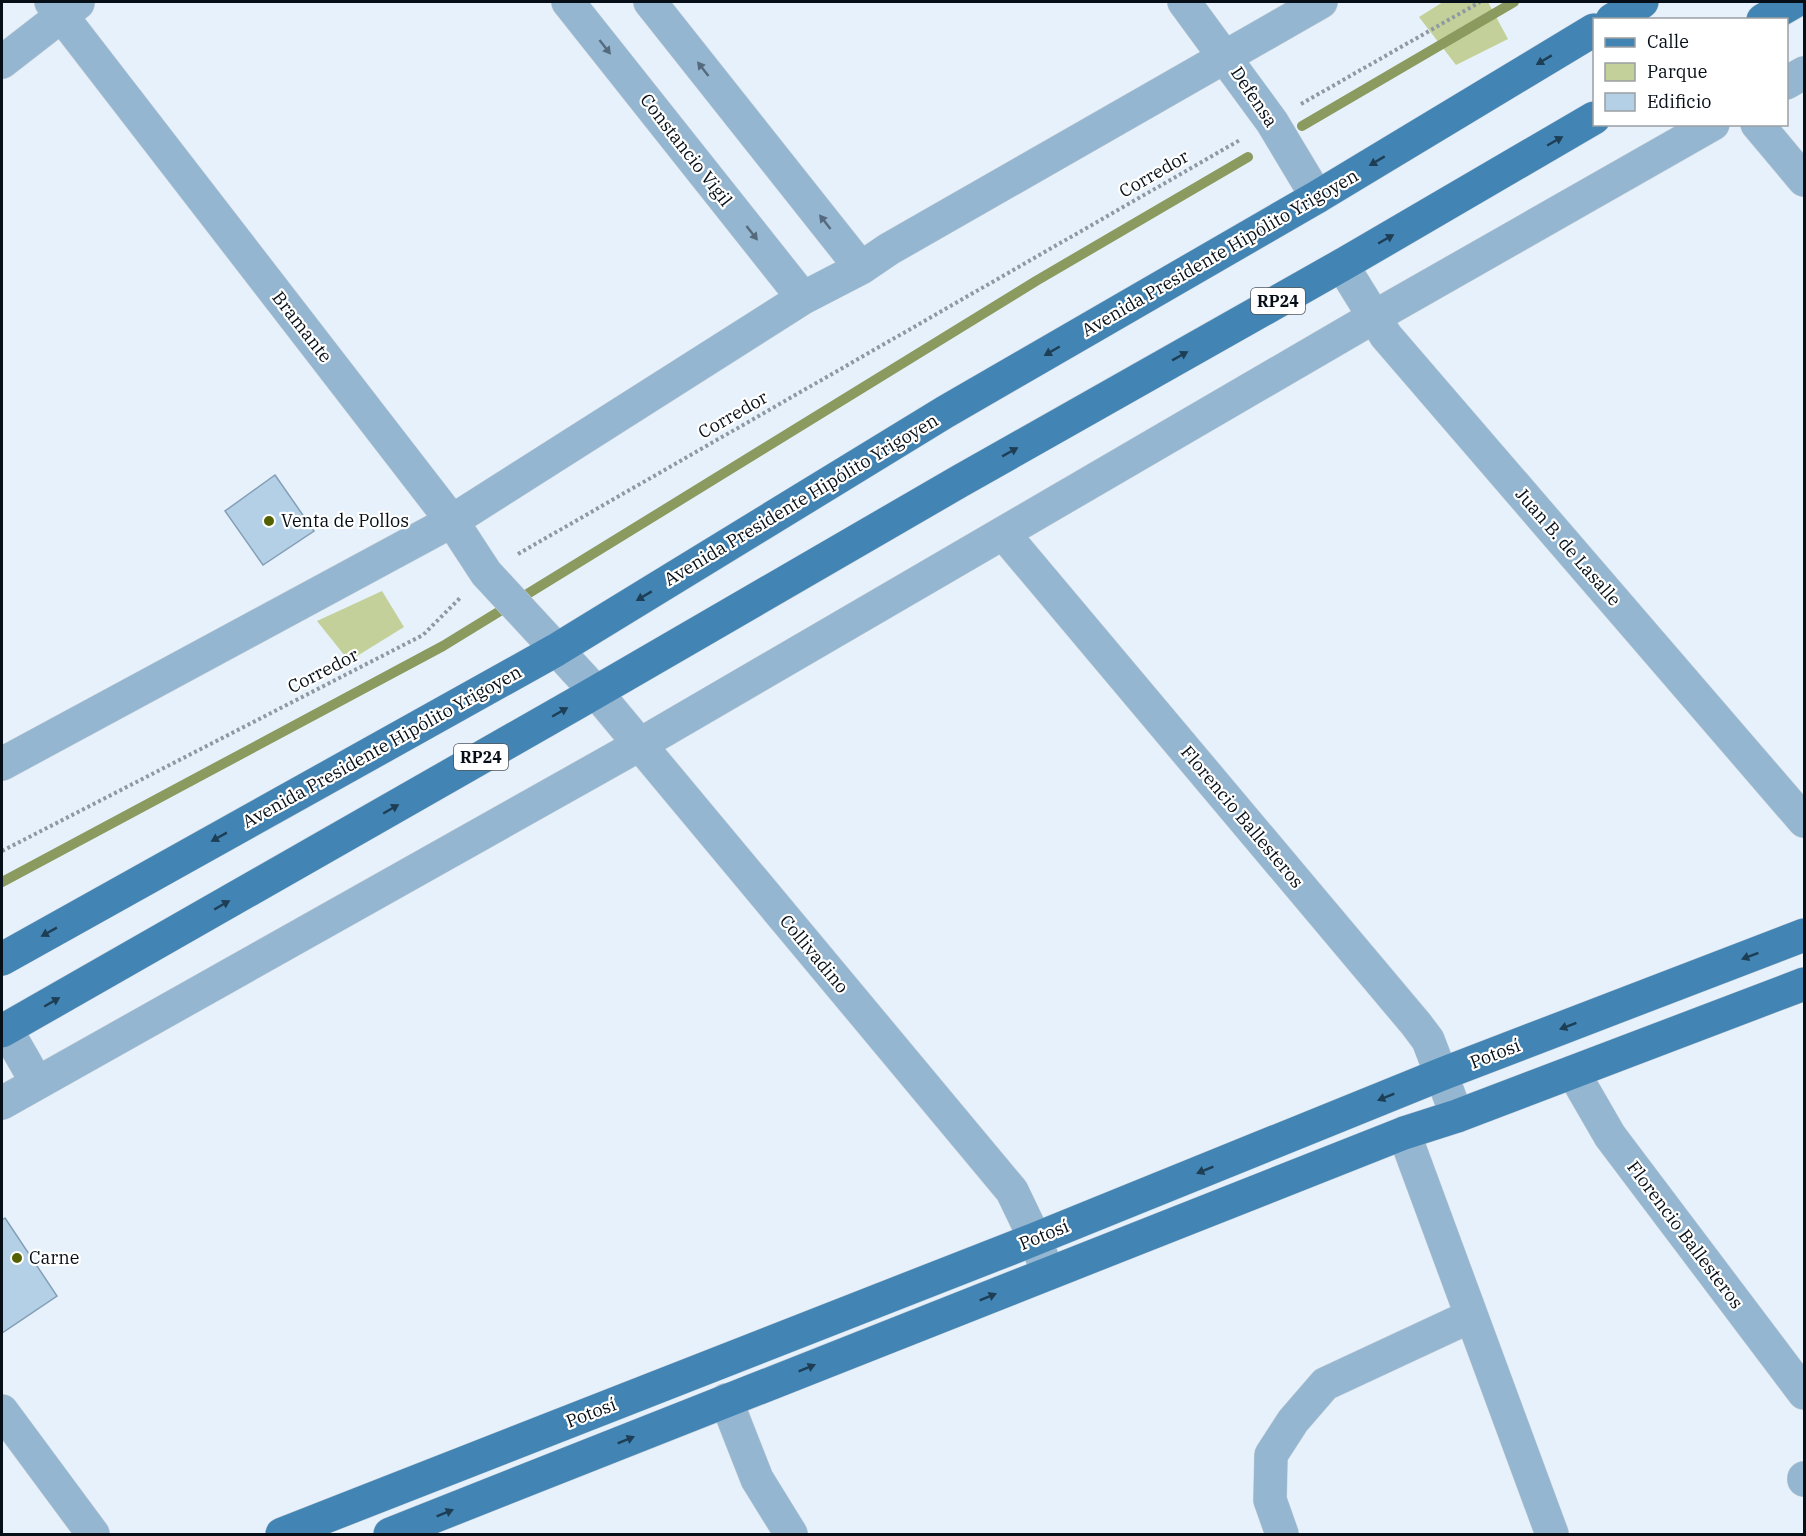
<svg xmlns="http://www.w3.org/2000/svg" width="1806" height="1536" font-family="'IBM Plex Serif',serif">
<rect width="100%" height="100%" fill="#e6f1fb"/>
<path fill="#c3d099" d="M1443,2H1488L1508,39L1456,65L1419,17Z
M382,591L404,627L349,661L317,621Z"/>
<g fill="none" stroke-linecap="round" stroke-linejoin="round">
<path stroke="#8b9a5e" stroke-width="10" d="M1302,126L1514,2
M2,882L443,646L1036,281L1248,157"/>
</g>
<path fill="#b3d0e7" stroke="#849fb5" stroke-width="1.5" d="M275,475L314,531L263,565L225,511Z
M5,1218L57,1296L2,1333V1220Z"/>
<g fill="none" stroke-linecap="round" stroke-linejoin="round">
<defs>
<path id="minor" d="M51,2L452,521L486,573L596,692L1012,1191L1035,1239L1048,1273
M568,2L803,298
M650,2L861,268
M1184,2L1272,122L1317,197
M2,62L78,3
M1786,83L1804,73
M1757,124L1804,180
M1342,265L1386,336L1804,821
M1003,533L1416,1024L1428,1040L1457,1116
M2,764L452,521L803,298L861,268L889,249L1321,2
M6,1029L37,1083
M1573,1072L1610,1136L1804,1393
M2,1103L639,745L1374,317L1713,124
M1404,1133L1552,1534
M726,1400L757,1479L791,1534
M2,1411L93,1534
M1804,1478V1480
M1282,1534L1270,1500L1271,1455L1293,1421L1325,1384L1471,1316"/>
<path id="major" d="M1612,20L1642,2
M1763,20L1794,2
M2,959L556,650L945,412L1317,197L1594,30
M2,1031L596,692L960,481L1342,265L1594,118
M282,1534L1035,1239L1442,1074L1804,935
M390,1534L1404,1133L1457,1116L1804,984"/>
</defs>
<use href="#minor" stroke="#c2cdd7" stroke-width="34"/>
<use href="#major" stroke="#c2cdd7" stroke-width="34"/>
<path stroke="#8f99a2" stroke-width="4" stroke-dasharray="3 3" stroke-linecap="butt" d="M1301,104L1480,2
M518,554L1240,140
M2,851L423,635L460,598"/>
<use href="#minor" stroke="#95b6d0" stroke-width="33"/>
<use href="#major" stroke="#4284b3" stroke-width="33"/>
</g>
<defs><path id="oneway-solid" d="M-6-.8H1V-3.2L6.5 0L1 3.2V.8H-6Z" transform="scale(1.5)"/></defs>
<g fill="#556b7d">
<use href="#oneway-solid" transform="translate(605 47) rotate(52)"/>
<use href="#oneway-solid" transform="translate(703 69) rotate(-128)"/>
<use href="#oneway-solid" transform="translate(825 222) rotate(-128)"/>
<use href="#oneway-solid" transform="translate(752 233) rotate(52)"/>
</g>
<g fill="#1e3e55">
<use href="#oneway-solid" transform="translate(1544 60) rotate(149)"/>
<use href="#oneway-solid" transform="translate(1555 141) rotate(-30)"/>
<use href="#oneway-solid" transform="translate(1377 161) rotate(149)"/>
<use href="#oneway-solid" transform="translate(1386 239) rotate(-30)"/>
<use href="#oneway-solid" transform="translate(1052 351) rotate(150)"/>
<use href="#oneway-solid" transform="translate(1180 356) rotate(-29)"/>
<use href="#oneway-solid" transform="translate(1010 452) rotate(-29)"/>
<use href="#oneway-solid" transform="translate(644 596) rotate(149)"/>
<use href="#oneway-solid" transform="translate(560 712) rotate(-30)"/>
<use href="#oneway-solid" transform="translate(391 809) rotate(-30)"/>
<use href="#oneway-solid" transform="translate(219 837) rotate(151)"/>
<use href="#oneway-solid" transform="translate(222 905) rotate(-30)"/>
<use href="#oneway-solid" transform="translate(49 932) rotate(151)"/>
<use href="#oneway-solid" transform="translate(1750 956) rotate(159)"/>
<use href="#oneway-solid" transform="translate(52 1002) rotate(-30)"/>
<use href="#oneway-solid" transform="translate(1568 1026) rotate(159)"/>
<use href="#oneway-solid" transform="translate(1386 1097) rotate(158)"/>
<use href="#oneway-solid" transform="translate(1205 1170) rotate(158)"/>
<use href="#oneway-solid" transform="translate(988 1297) rotate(-22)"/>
<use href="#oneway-solid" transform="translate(807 1368) rotate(-22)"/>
<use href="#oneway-solid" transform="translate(626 1440) rotate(-22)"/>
<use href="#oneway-solid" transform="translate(445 1513) rotate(-22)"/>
</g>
<g fill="#546101" stroke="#fff" stroke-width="2">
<circle cx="269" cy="521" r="6"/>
<circle cx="17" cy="1258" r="6"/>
</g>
<g text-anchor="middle" stroke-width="4.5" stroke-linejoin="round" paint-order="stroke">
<g fill="#fff" stroke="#51575d" stroke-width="1.5">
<rect x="1251" y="288" width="54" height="26" rx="4.5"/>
<rect x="454" y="744" width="54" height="26" rx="4.5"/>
</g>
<g font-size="16" font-weight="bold" fill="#060f17">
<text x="1278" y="307">RP24</text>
<text x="481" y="763">RP24</text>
</g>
<g font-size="18" fill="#060f17" stroke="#fff">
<text transform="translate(1254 97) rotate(56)" y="6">Defensa</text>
<text transform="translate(686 150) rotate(52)" y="6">Constancio Vigil</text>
<text transform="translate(1154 174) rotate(-30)" y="6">Corredor</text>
<text transform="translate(1220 253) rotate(-30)" y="6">Avenida Presidente Hipólito Yrigoyen</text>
<text transform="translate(302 327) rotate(52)" y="6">Bramante</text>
<text transform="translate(733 415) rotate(-30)" y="6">Corredor</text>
<text transform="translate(801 500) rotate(-31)" y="6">Avenida Presidente Hipólito Yrigoyen</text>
<text transform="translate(1568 547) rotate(49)" y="6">Juan B. de Lasalle</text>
<text transform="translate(323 671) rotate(-27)" y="6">Corredor</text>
<text transform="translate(382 747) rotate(-29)" y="6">Avenida Presidente Hipólito Yrigoyen</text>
<text transform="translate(1242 817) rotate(50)" y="6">Florencio Ballesteros</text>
<text transform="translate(814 954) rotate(50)" y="6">Collivadino</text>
<text transform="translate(1495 1054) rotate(-21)" y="6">Potosí</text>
<text transform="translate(1044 1235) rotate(-22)" y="6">Potosí</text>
<text transform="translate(1685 1235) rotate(53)" y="6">Florencio Ballesteros</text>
<text transform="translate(591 1413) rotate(-21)" y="6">Potosí</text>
</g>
<g font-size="18" fill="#060f17" stroke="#fff" text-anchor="start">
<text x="281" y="527">Venta de Pollos</text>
<text x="29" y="1264">Carne</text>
</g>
</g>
<rect width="1806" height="1536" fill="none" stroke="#060f17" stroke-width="6"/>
<rect x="1593" y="18" width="195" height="108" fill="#ffffff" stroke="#9b9fa2" stroke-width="1.5"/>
<rect x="1605" y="38" width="30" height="9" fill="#4284b3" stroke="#9b9fa2" stroke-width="1.5"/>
<text x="1647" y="48" font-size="18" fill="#060f17">Calle</text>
<rect x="1605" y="63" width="30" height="18" fill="#c3d099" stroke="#9b9fa2" stroke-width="1.5"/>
<text x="1647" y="78" font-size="18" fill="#060f17">Parque</text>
<rect x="1605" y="93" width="30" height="18" fill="#b3d0e7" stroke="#9b9fa2" stroke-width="1.5"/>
<text x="1647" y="108" font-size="18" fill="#060f17">Edificio</text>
</svg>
